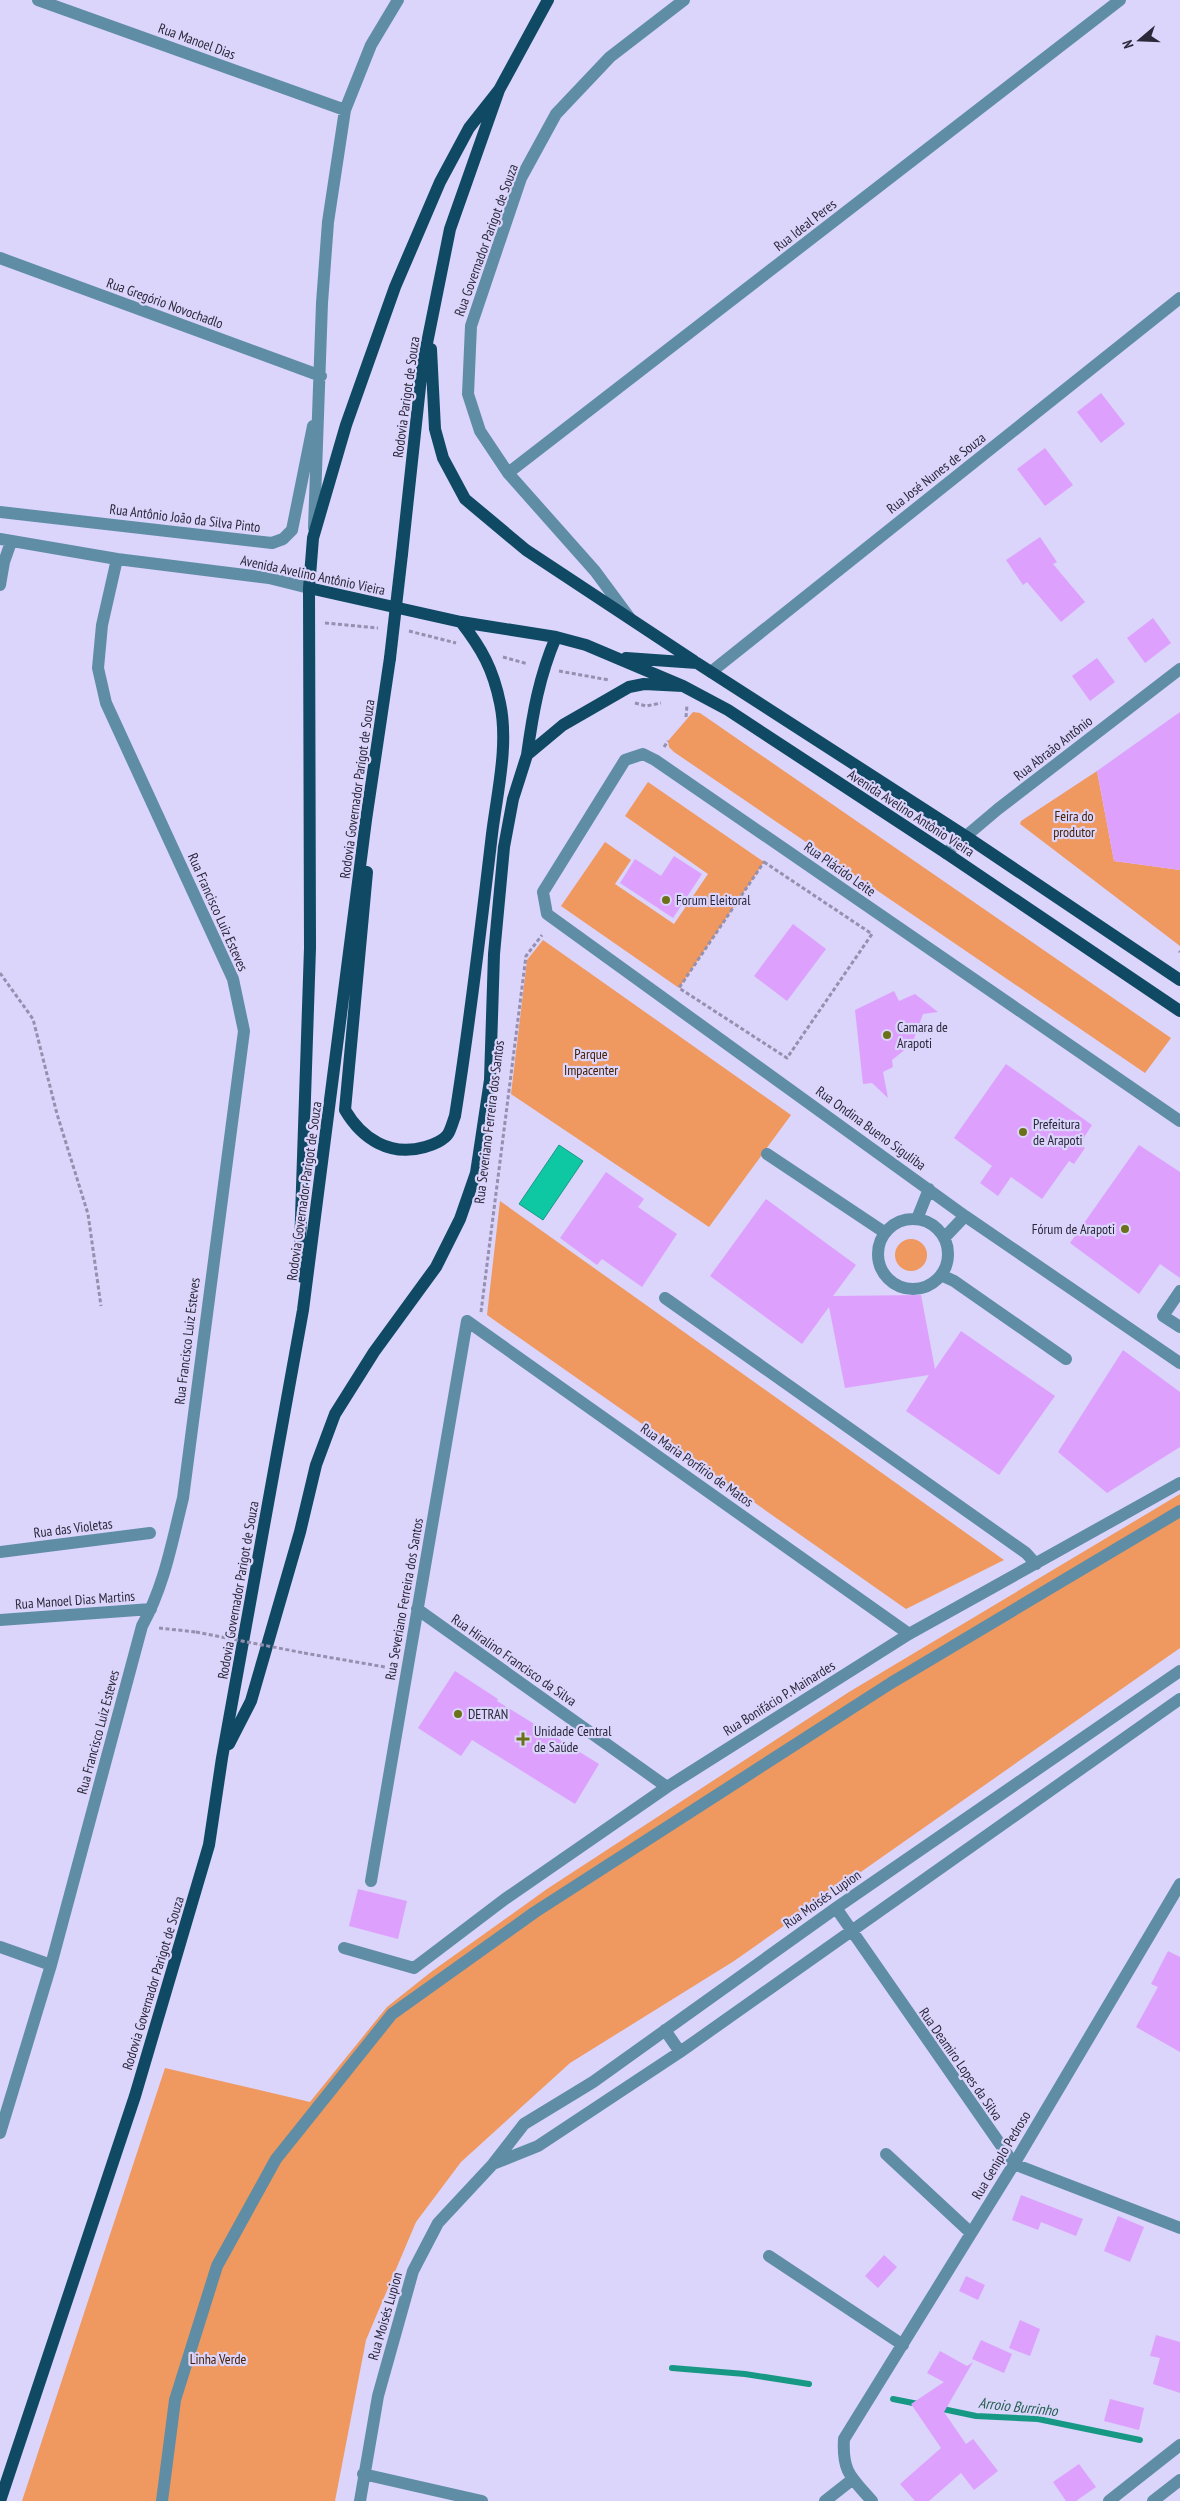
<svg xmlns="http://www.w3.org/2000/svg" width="1180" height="2501" font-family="'PT Sans Narrow',sans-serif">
<rect width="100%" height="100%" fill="#dbd4fb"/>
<path fill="#ef985f" d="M693,712L700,713L1171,1038L1145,1073L674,752L669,747L668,741Z
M1097,771L1114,861L1180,870V946L1020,824L1021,821Z
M648,782L764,862L679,988L561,906L605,842L631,860L615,884L674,924L708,874L625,816Z
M543,940L791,1115L709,1227L511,1094L527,960Z
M500,1201L1004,1560L906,1609L487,1315Z
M895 1255a16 16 0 1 1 32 0a16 16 0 1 1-32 0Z
M1180,1494V1648L734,1961L570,2063L461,2162L416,2222L366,2340L335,2501H22L165,2068L310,2102L387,2007L431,1972L547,1889L849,1692Z"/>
<path fill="#0ec8a4" stroke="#179884" d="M559,1145L583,1161L543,1220L519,1204Z"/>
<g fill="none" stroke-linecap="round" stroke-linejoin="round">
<path stroke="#179884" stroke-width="6" d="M672,2368L745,2374L809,2384
M893,2399L918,2404
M938,2408L976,2416L1038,2419L1140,2440"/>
</g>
<path fill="#dda1fd" d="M1101,393L1125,424L1101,443L1077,412Z
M1045,448L1073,485L1045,506L1017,469Z
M1040,537L1057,562L1053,564L1085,602L1061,622L1027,582L1023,585L1006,560Z
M1153,618L1171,643L1145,663L1127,638Z
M1097,658L1115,682L1090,701L1072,676Z
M1180,712V870L1114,861L1097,771Z
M674,856L702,874L673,918L620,883L635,859L661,876Z
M793,924L826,949L787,1001L754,976Z
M894,991L899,1001L915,994L938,1012L923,1014L912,1044L892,1060L893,1067L883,1072L888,1098L872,1083L863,1084L855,1010Z
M1006,1064L1092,1125L1079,1145L1085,1148L1074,1164L1069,1161L1042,1199L1011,1177L998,1196L980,1183L992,1166L954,1138Z
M1139,1145L1180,1172V1278L1160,1264L1139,1294L1070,1243Z
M606,1172L644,1199L638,1207L677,1234L642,1287L602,1259L597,1265L560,1238Z
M766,1199L856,1265L833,1296L921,1295L935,1369L961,1331L1055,1396L999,1475L906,1411L929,1375L845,1388L829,1307L802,1344L710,1276Z
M1123,1350L1180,1392V1447L1107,1493L1058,1452Z
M455,1671L498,1699L497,1701L599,1764L575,1804L472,1740L461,1756L418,1728Z
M358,1889L407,1901L398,1939L349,1926Z
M1168,1951L1180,1957V2052L1136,2027L1158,1987L1151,1984Z
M1021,2195L1083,2219L1076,2236L1041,2222L1038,2230L1012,2220Z
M1118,2216L1144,2227L1130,2262L1104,2251Z
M884,2255L897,2267L878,2288L865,2276Z
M966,2276L985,2285L978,2300L959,2291Z
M1020,2320L1040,2329L1030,2356L1009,2348Z
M1156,2335L1180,2342V2393L1153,2384L1160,2358L1150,2356Z
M981,2340L1012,2354L1004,2373L972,2359Z
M940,2351L967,2366L973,2362L944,2412L966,2444L973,2439L998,2471L974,2490L961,2473L929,2501H915L900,2484L941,2448L911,2404L944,2382L927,2373Z
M1110,2399L1144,2408L1139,2430L1104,2421Z
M1079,2464L1096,2487L1076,2501H1066L1053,2482Z"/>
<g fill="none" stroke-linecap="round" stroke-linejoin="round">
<path stroke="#9690af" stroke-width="3" stroke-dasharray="4 2.5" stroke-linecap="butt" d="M325,623L378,628
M409,631L456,643
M503,657L528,664
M559,671L609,680
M635,703L646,706L661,703
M686,717L687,705
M664,747L668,741
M764,862L872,934L787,1058L679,988Z
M1179,951L1180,952
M0,973L33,1019L57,1114L88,1214L101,1306
M481,1312L526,956L542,935
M159,1628L196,1632
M304,1653L385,1667"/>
<path stroke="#5f8da6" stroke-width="12" d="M38,0L345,110
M0,258L321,376
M508,473L1120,0
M0,512L272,543L283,539L292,530L313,426
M314,528L322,303L328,222L345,110L371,45L398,0
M0,539L117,559L269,578L309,588
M0,585L4,562L11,542
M629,617L595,571L508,473L480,431L468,394L471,326L521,178L556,114L610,57L684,0
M711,672L1180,298
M946,853L998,809L1180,669
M1180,1121L655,760L643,754L625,760L543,892L547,914L965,1216L1180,1363
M767,1154L884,1232
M878 1254a35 35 0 1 1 70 0a35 35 0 1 1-70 0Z
M917,1219L929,1189
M945,1237L965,1216
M941,1275L954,1281L1066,1359
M1180,1291L1163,1316L1180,1327
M665,1298L1026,1553L1036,1564
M0,1552L150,1533
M417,1609L667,1787
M0,1620L151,1609
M371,1881L467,1321L909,1634
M836,1908L1014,2164L1180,2228
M0,1947L51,1965
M344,1948L414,1968L505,1899L667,1787L909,1634L1180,1483
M665,2030L680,2052
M0,2133L51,1965L142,1626C164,1587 172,1542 183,1498L244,1031L233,979L106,703L98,668L102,625L117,559
M886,2154L971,2233
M493,2164L538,2146L680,2052L1180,1699
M769,2256L903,2345
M363,2474L482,2501
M162,2501L175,2400L217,2266L276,2159L392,2014L535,1912L891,1683L1180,1511
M360,2501L378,2396L413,2271L438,2223L493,2164L524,2124L593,2082L836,1908L1180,1671
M825,2501L853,2479
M872,2501C851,2477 842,2472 844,2439L1014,2164L1180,1884
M1109,2501L1180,2445
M1153,2501L1180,2480"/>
<path stroke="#0f4963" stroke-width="12" d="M431,349L435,429L443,458L465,499L526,550L694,661
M402,554L422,368L450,229L499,90L548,0
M309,588L461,622L556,637L586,645L683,686L728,710L946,853L1180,1011
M626,658L697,663L967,837L1180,980
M527,755C533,712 539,677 556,637
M367,872L345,1110C362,1139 390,1157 425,1147C433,1145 444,1140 448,1134C451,1129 453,1121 455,1116C470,1022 481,928 492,834C497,793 509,745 500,703C493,669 482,649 461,622
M302,1277L300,1247L310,948L309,588L313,538L346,425L395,287L440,182L469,128L499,90
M229,1744L251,1701L300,1532L316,1465L335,1414L374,1352L436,1267L460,1219L476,1173L490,1080L494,954L504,847L513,799L527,755L563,725L629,687L644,684L683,686
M0,2501L135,2096L209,1845L222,1758L303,1310L366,820L390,658"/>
<path stroke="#9690af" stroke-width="3" stroke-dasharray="4 2.5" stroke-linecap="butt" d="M196,1632L304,1653"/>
<path stroke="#0f4963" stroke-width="12" d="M390,658L402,554"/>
</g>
<g fill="#6b7118" stroke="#dbd4fb" stroke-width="2">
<circle cx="666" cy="900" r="5"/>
<circle cx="887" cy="1035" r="5"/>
<circle cx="1023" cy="1132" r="5"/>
<circle cx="1125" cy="1229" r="5"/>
<circle cx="458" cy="1714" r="5"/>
<path d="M520.5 1731.5h5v5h5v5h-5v5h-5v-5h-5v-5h5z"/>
</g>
<g text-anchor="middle" stroke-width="4.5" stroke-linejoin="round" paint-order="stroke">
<g font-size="14" fill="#2b283a" stroke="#dbd4fb">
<text transform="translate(197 41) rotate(20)" y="5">Rua Manoel Dias</text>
<text transform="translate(805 225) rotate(-38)" y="5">Rua Ideal Peres</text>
<text transform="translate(486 240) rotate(-70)" y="5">Rua Governador Parigot de Souza</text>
<text transform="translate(165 303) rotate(20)" y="5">Rua Gregório Novochadlo</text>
<text transform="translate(406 397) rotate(-82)" y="5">Rodovia Parigot de Souza</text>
<text transform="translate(936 473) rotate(-38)" y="5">Rua José Nunes de Souza</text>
<text transform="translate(185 518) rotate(7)" y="5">Rua Antônio João da Silva Pinto</text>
<text transform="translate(313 575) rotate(12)" y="5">Avenida Avelino Antônio Vieira</text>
<text transform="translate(1053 748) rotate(-38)" y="5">Rua Abraão Antônio</text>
<text transform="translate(357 789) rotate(-82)" y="5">Rodovia Governador Parigot de Souza</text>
<text transform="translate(911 813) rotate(33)" y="5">Avenida Avelino Antônio Vieira</text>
<text transform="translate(840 869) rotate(35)" y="5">Rua Plácido Leite</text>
<text transform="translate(218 912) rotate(66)" y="5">Rua Francisco Luiz Esteves</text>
<text transform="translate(489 1122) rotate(-83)" y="5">Rua Severiano Ferreira dos Santos</text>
<text transform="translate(871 1128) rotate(36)" y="5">Rua Ondina Bueno Siguliba</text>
<text transform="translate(304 1191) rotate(-82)" y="5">Rodovia Governador Parigot de Souza</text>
<text transform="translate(187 1341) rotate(-83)" y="5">Rua Francisco Luiz Esteves</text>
<text transform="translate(697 1465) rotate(35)" y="5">Rua Maria Porfírio de Matos</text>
<text transform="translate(73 1528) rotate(-7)" y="5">Rua das Violetas</text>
<text transform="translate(238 1590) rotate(-80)" y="5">Rodovia Governador Parigot de Souza</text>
<text transform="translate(404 1599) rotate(-80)" y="5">Rua Severiano Ferreira dos Santos</text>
<text transform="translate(75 1600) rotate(-4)" y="5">Rua Manoel Dias Martins</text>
<text transform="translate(514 1660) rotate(35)" y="5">Rua Hiralino Francisco da Silva</text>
<text transform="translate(779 1698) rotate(-32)" y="5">Rua Bonifácio P. Mainardes</text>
<text transform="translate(98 1732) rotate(-75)" y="5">Rua Francisco Luiz Esteves</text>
<text transform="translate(822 1899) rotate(-35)" y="5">Rua Moisés Lupion</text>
<text transform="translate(153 1983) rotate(-73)" y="5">Rodovia Governador Parigot de Souza</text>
<text transform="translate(961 2064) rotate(55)" y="5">Rua Deamiro Lopes da Silva</text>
<text transform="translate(1001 2155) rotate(-59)" y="5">Rua Geniplo Pedroso</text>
<text transform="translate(385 2316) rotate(-74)" y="5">Rua Moisés Lupion</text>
</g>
<g font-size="14" fill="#462105" stroke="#dbd4fb">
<text x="1074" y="821">Feira do<tspan x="1074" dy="16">produtor</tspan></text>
<text x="591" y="1059">Parque<tspan x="591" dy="16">Impacenter</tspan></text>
<text x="218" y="2364">Linha Verde</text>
</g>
<g font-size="14" fill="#2b283a" stroke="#dbd4fb" text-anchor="start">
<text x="676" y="905">Forum Eleitoral</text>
<text x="897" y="1032">Camara de<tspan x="897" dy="16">Arapoti</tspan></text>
<text x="1033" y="1129">Prefeitura<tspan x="1033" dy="16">de Arapoti</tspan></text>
<text x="1115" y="1234" text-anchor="end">Fórum de Arapoti</text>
<text x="468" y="1719">DETRAN</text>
<text x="534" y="1736">Unidade Central<tspan x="534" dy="16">de Saúde</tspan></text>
</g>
<g font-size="15" font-style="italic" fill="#236151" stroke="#dbd4fb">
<text transform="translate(1018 2407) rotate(6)" y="5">Arroio Burrinho</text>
</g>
</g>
<g transform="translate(1140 40) rotate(251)" stroke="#dbd4fb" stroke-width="4" paint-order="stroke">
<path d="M0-4L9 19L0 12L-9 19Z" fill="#2b283a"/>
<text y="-8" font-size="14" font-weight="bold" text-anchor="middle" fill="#2b283a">N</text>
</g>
</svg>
